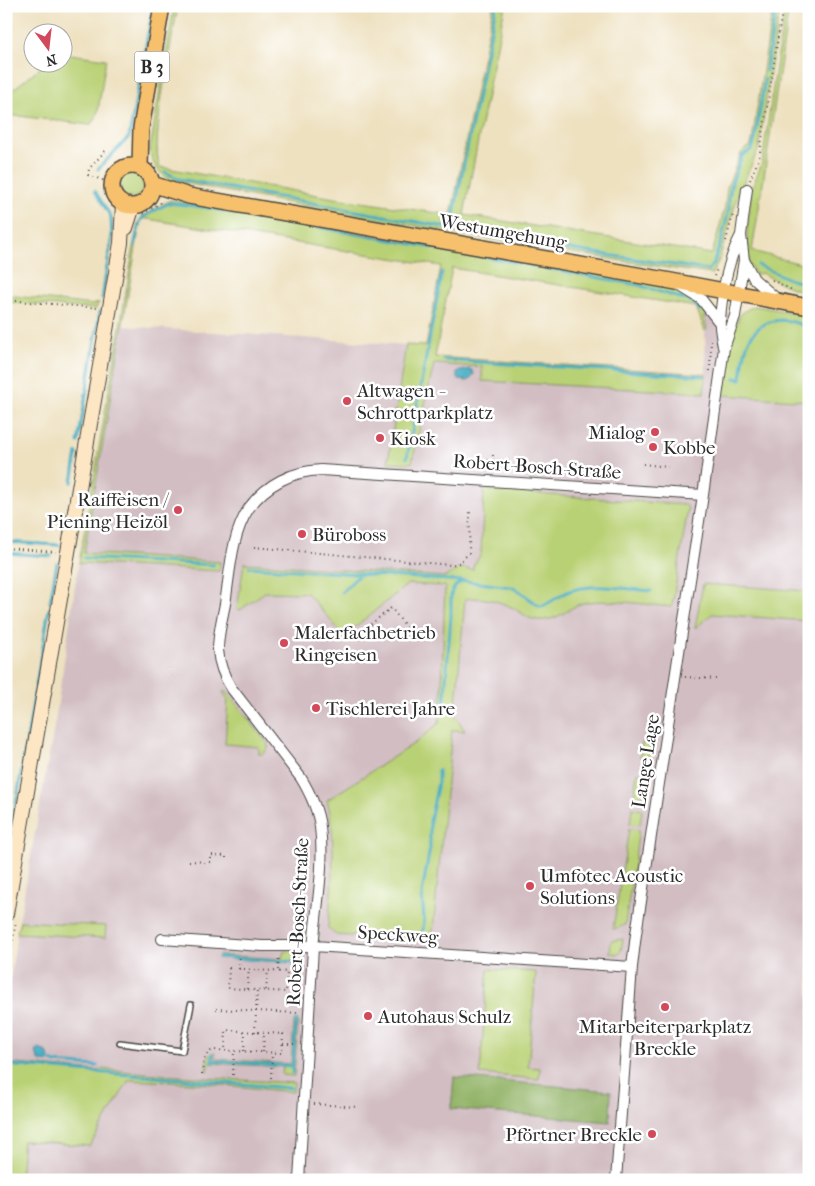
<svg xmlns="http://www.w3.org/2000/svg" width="815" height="1186" font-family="'IM FELL French Canon',serif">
<rect width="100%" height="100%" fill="#fff"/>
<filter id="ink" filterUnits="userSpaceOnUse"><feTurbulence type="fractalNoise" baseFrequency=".02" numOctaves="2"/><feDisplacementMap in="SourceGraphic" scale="10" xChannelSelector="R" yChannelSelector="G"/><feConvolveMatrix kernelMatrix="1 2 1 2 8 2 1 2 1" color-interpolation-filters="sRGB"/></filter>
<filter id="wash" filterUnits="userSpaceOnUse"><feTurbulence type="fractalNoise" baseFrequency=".0096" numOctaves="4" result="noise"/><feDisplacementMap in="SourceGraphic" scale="20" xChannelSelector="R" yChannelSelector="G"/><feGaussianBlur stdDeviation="1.12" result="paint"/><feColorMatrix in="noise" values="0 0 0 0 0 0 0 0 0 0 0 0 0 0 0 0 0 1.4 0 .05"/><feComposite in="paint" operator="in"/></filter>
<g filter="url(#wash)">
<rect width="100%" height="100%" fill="#eee1c0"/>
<path fill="#d2bec2" d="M755,306L809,315V1180H6V1007L17,933L55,722L80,553H84L122,326L437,347L434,364L706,379L705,331L707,329L704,318L705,309L740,316L748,309Z"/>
<path fill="#b9d175" stroke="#727e50" d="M174,6H178C173,36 149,144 160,167L334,198L451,215L493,6H505L480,130L464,215L712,254L725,207L727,187L741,153L746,148L750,147L752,141L773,6H780L759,148L738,195L719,260L712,274C624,262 537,247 450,232C356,215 263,199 170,180C159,174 151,162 150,150Z
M785,6H789L763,183L752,251L809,266V294L787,286L761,273L756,275L749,263L747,233L751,190L762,163Z
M63,53L106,59L98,111L95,119L90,125L19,116H6V95L46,63L62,62Z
M119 186a12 12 0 1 1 24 0a12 12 0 1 1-24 0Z
M170,200L207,205L445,248C450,253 454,253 461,250C499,257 537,264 575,270C611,277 680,283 705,309L704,318L707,329L705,331L696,307L452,268L435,357L706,374L704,393L482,381V367L434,364L412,463L388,462L406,345L426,346L441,266L141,218L84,553L220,562L219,571L79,563L138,223L143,216Z
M6,295L93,305L99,302L96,309L6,302Z
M755,306L809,315V401L723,395C726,378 732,326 741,314C745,310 750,308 755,306Z
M484,490L686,505L688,508L672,607C649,605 604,598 583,603C566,608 559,622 537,620C527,619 522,612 513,608C500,601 480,596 465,599L455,715L465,731L452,730L432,941L336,935L328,928C331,886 338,842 327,800L415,743L439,723L441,712L445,586L408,584L344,636L307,593L265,592L240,610L237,609L244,563L445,577L461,568L473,570V566L481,554Z
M703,584L809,591V621L712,614L695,628Z
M223,692H227L268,744V749L262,754H259V747L225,744L228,700Z
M642,743H652L650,756L640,757Z
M637,773L648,775L645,795L634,796Z
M632,808L642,810L640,825L630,824Z
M629,829L639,830L625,925L613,929Z
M20,921L106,926L105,938L17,933Z
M623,939L621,951L618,954L610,953L611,941Z
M284,951H296L302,955V962H299L298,975L301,976L299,1009H294L297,963L218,958L219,955L282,959Z
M488,969L536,972L528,1067L540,1068L539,1079L480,1074Z
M294,1021H298L294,1076L282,1075L283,1067L209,1063L208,1071H206C207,1063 206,1055 215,1052V1059L291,1064Z
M6,1063L98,1071L99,1069L189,1077L294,1083L293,1092L213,1084L129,1080L90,1146L23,1141L20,1180H6Z"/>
<path fill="#92b366" stroke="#5e6f48" d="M454,1077L611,1091L610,1122L451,1109Z"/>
<path fill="#43acc2" stroke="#376c76" d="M469,369L473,371L474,375L468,381L459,380L457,378V372Z
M39,1049L47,1052L50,1061L43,1062L38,1060L36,1051Z"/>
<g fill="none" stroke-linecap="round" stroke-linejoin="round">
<path stroke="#43acc2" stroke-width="3" d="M766,71L776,6
M98,169L129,137L153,6
M165,172L179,179L451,228L496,6
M95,191L111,217L112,236L102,298
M460,230L588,252L708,270L713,265L721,241L729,209V197L732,182L742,156L752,149L755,139L765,79
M134,246L140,222L143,217L169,203L203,207L446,250
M458,252L638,285L693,302L701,311
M758,265L791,280L809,284
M444,360L704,376
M735,378L741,379C743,364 744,346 753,334C768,315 791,318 809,329
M78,442L100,311
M407,458L442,272
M72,482L77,453
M6,542L59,545
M6,553L51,556
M84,558L214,565
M249,567L464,581L511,587L518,590L539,606H543C551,602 559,596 567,592C592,582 625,589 651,591
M342,592L359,575
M50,602L57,563
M444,707L451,616V597L452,591L456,585L463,581
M13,822L49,609
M6,859L11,831
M422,937L424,920L422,893L430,848V821L438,782V770
M219,957L299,962L297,1006
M213,1054L212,1061L293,1066
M47,1059L56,1063L97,1066
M6,1065L291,1088
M292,1073L296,1021"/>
</g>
</g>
<g filter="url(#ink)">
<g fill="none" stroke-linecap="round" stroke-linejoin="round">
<defs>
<path id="service" d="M120,1043L182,1051L191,1005"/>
<path id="minor" d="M744,260L754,279L778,300
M680,286L701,299L719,322
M723,347C722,339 719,329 720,320C722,293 728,260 741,235
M162,939L262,946H314L632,967
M299,1180C304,1103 308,1025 313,948C316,909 325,865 320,827C318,809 310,793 301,778L232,689C224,677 219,664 218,650C218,635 222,619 225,604C230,573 231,535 249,508C266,484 293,471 321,470L703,495
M616,1180L632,967L636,934L703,495L724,348L735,316L744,260L741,235L747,189"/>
<path id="secondary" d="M126,228L133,206
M6,914L121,243L123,204"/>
<path id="primary" d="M112 186a20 20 0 1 1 40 0a20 20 0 1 1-40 0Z
M140,167L141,128L162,6
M152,184L189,196L671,281L809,307"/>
</defs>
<use href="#service" stroke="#484641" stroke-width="8"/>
<use href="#minor" stroke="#484641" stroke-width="12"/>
<use href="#secondary" stroke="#484641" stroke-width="16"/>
<use href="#primary" stroke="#484641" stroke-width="18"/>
<path stroke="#484641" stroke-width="2" stroke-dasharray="1 4" stroke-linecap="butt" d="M105,151L89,169L88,175L111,183
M152,164L158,172
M750,180L759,158L783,6
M143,214L162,202L163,200
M726,241L733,214
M714,276L718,267
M772,280L792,290
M6,300L99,308
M710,371L711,339
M480,462H482V460L513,461
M643,464L668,467
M492,471L493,454
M254,547L451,565L459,563L469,553L470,509
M6,548L56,552
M355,637L391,608L407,628
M685,677L716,679
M189,861L211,862V855L226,856V860
M229,968L287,972L286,992L228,988Z
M239,969L240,954
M278,970L279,955
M6,980L16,921
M286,982L301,983
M247,989L249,969
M266,990L268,971
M216,1009L299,1013
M255,1032L257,990
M283,1044H298
M244,1051L245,1032
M263,1052L264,1033
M202,1074C203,1064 203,1055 213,1050L282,1053L283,1034L226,1030L225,1050
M233,1075L234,1051
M271,1078L272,1053
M314,1104L358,1107"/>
<use href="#service" stroke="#fff" stroke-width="5"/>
<use href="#minor" stroke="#fff" stroke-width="10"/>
<use href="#secondary" stroke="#fce6c4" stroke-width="14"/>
<use href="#primary" stroke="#f7c06c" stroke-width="15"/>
</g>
</g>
<g fill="#d1495b" stroke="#fff" stroke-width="2">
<circle cx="347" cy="401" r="5"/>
<circle cx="655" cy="432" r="5"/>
<circle cx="380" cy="438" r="5"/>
<circle cx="653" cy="447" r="5"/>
<circle cx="178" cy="510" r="5"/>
<circle cx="302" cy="534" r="5"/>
<circle cx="284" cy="643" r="5"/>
<circle cx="316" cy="708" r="5"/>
<circle cx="530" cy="886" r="5"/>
<circle cx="665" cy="1007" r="5"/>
<circle cx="368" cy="1016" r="5"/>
<circle cx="652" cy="1134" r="5"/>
</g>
<g text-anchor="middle" stroke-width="5" stroke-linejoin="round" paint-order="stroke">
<rect fill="#fff" stroke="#6b6b6b" stroke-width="1" x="134.5" y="51.5" width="35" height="31" rx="4"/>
<g font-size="18" font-weight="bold" fill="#2b2b2b">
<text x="152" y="73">B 3</text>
</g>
<g font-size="19" fill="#2b2b2b" stroke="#fff">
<text transform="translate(503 231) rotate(10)" y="7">Westumgehung</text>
<text transform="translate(537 466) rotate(4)" y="7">Robert-Bosch-Straße</text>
<text transform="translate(645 761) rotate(-81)" y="7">Lange Lage</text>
<text transform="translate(297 922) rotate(-87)" y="7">Robert-Bosch-Straße</text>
<text transform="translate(398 934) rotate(4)" y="7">Speckweg</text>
</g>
<g font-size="19" fill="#2b2b2b" stroke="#fff" text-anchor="start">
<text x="357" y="397">Altwagen -<tspan x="357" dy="22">Schrottparkplatz</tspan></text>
<text x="645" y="439" text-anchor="end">Mialog</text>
<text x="390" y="445">Kiosk</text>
<text x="663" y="454">Kobbe</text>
<text x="168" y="506" text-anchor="end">Raiffeisen /<tspan x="168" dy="22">Piening Heizöl</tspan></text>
<text x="312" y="541">Büroboss</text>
<text x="294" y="639">Malerfachbetrieb<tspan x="294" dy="22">Ringeisen</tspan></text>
<text x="326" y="715">Tischlerei Jahre</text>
<text x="540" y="882">Umfotec Acoustic<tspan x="540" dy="22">Solutions</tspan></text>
<text x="378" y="1023">Autohaus Schulz</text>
<text x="665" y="1033" text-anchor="middle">Mitarbeiterparkplatz<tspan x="665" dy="22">Breckle</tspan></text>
<text x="642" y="1141" text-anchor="end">Pförtner Breckle</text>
</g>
</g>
<rect width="815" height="1186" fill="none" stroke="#fff" stroke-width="25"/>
<g transform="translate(48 48) rotate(165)"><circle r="24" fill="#ffffff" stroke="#aaaaaa"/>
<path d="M0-4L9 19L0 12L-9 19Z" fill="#d1495b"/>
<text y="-8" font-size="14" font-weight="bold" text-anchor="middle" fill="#2b2b2b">N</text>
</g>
</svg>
